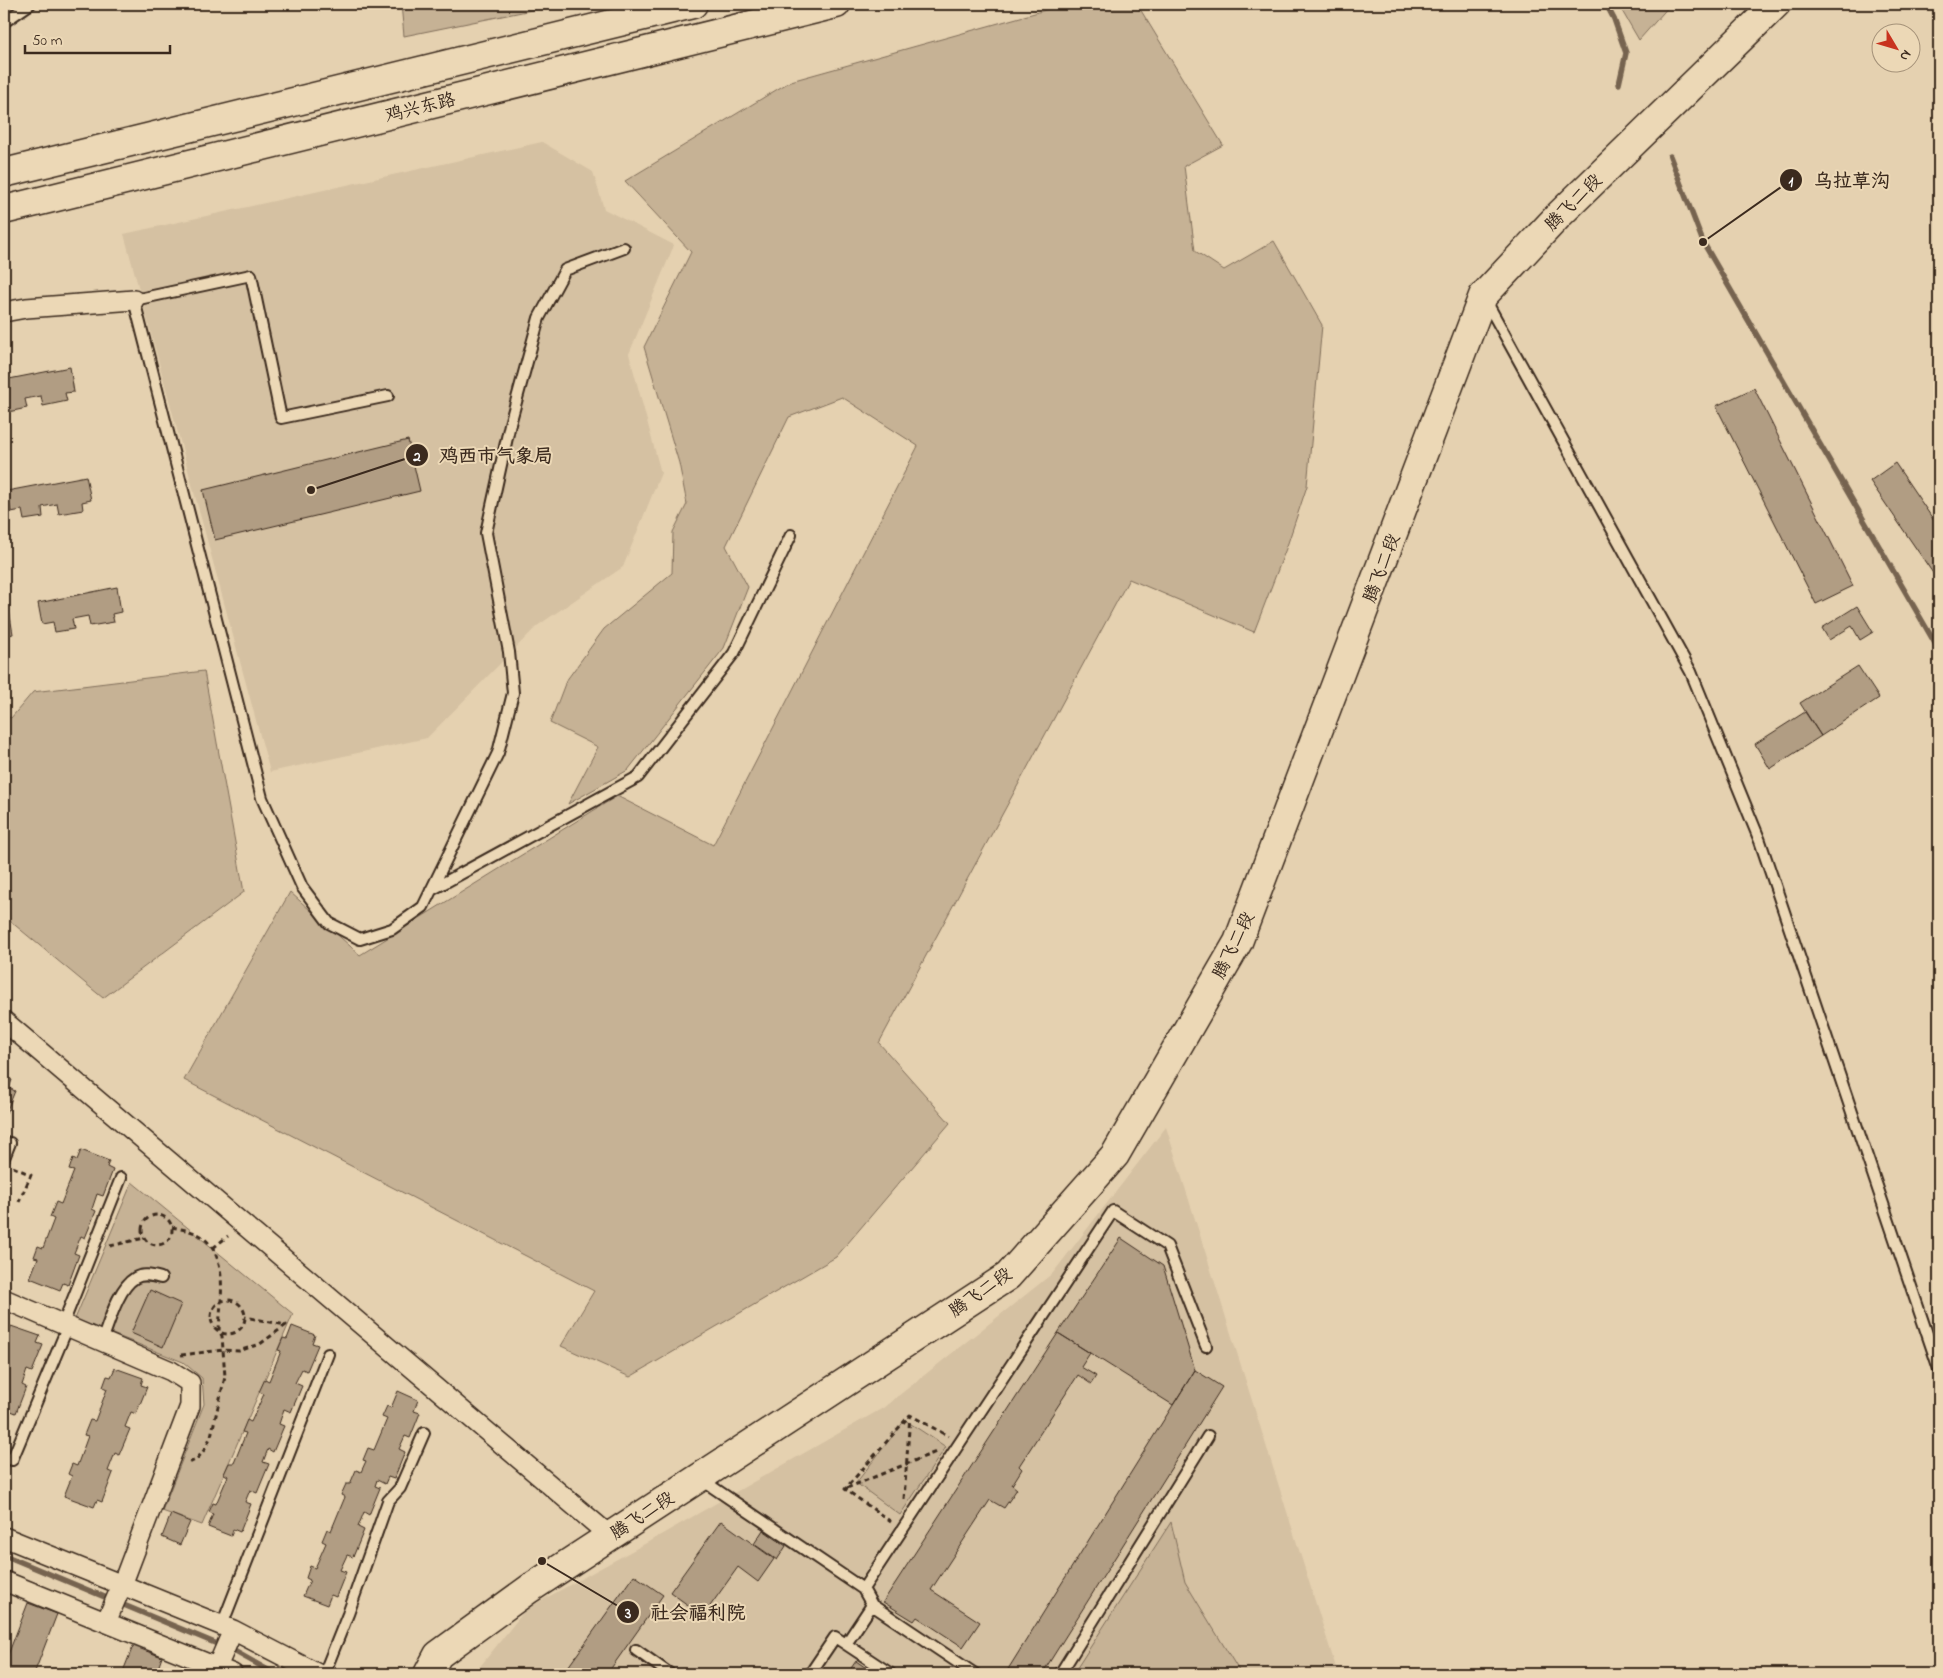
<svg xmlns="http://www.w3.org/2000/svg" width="1943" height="1678" font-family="'Indie Flower','LXGW WenKai TC',sans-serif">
<rect width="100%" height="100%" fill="#e5d1b0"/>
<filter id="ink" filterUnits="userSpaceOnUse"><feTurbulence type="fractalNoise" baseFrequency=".02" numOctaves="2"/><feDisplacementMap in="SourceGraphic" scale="10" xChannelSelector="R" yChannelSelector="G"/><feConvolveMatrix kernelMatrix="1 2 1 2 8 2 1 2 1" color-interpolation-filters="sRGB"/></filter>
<g filter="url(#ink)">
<path fill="#d5c1a2" d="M542,142L593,172L604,209L674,245L629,354L661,473L623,567L537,626L427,738L270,772L124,234Z
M1166,1127L1338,1674H474L526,1609L650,1541L883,1408L1053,1273Z"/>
<path fill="#c6b295" stroke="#806e5a" d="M401,4H561L404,36Z
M1067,4H1137L1223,145L1184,166L1195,251L1224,270L1274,241L1322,325L1307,486L1287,546L1254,632L1129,579L879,1043L950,1123L836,1257L630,1377L561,1346L594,1291L184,1080L290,892L360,955L617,796L713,845L918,446L842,397L789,417L726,546L748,587L724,648L628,770L568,804L598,747L550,723L566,681L604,629L672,573L673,532L687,504L679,463L644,347L691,252L625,181L791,81Z
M1618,4H1671L1639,40Z
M204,671L244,892L103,998L4,916V715L11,718L33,692Z
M132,1182L293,1314L202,1525L162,1511L204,1404L202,1378L183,1362L75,1319Z
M905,1420L946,1447L900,1515L856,1483Z
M1171,1522L1185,1582L1241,1674H1073Z"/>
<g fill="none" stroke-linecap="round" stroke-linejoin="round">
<path stroke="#766450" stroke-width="5.5" d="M1606,4L1614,19L1626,53L1619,84
M1670,156L1703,242L1939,650
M4,1555L234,1651L275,1674"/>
</g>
<path fill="#b19d83" stroke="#3b2a1e" d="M70,367L74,392L65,393L67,401L43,406L41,396L25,399L27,408L8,412L6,401L4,402V380Z
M1754,388L1853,586L1816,604L1716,406Z
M408,440L420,491L215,540L203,490Z
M1895,463L1939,528V582L1870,481Z
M86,476L91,500L82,502L83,510L59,514L57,504L42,507L43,517L24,520L22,510L11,512L7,491Z
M117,587L121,612L112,614L114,622L90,626L88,616L72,619L74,629L55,632L53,622L42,624L38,603Z
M1857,606L1873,632L1860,640L1852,626L1829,640L1822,628Z
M9,610L13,634L4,636L6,644H4V611Z
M1858,666L1879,698L1821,736L1800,703Z
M1805,712L1821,736L1770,769L1755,744Z
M4,1077L12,1080L9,1088L15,1091L5,1115Z
M81,1150L109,1161L107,1167L113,1170L103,1196L97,1194L92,1209L96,1211L85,1238L81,1236L74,1253L79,1255L68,1285L63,1283L60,1290L30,1278L38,1258L34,1257L38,1246L43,1248L54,1219L50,1217L56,1202L61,1204L74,1171L69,1170L73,1158L77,1160Z
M1121,1238L1163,1266L1195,1370L1173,1405L1058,1333Z
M150,1290L181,1304L163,1347L131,1333Z
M11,1326L40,1336L37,1343L43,1345L32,1372L27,1370L22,1385L26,1387L16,1413L11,1411L4,1429L9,1431L4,1445V1334L8,1335Z
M292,1326L315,1335L312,1343L318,1345L307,1371L302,1369L295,1383L302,1386L291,1412L284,1409L279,1424L284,1426L273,1452L268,1449L263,1462L269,1464L257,1493L250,1490L245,1502L251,1504L240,1532L233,1529L231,1536L208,1527L213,1514L209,1512L213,1503L216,1504L228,1476L224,1474L229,1463H234L246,1433L242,1432L247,1420L251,1422L264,1394L259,1392L265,1379L269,1381L281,1351L278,1350L283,1338L287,1339Z
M1058,1333L1090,1353L1081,1367L1096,1376L1091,1384L1078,1375L1019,1466L1022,1469L1012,1485L1017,1489L1004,1508L990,1500L931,1590L980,1622L963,1647L917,1617L914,1621L883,1602Z
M115,1368L143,1378L141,1385L147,1387L136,1414L131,1412L125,1427L130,1429L119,1455L115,1453L108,1471L113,1473L102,1502L97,1500L94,1507L64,1496L72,1476L68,1474L72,1464L77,1466L88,1436L84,1435L90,1420L95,1421L107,1389L103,1387L107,1376L111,1377Z
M1195,1370L1222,1387L1042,1674H1005Z
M398,1391L418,1400L414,1411L420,1413L410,1438L405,1436L399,1449L405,1452L394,1479L388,1477L385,1484L377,1480L375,1486L380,1488L369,1515L364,1512L358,1527L364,1530L353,1557L347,1555L340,1570L346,1572L336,1597L331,1595L327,1605L303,1596L310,1580L306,1578L310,1566L315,1568L326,1543L322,1541L327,1529L331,1531L345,1497L341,1495L346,1484H350L356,1470L361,1472L366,1461L363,1460L368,1448L374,1450L387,1419L382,1417L387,1406L391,1408Z
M171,1514L190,1522L180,1545L162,1537Z
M721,1521L774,1559L758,1582L738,1567L703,1616L670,1592Z
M763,1530L786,1546L777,1560L754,1544Z
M634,1575L663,1595L607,1674H563Z
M28,1603L57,1614L34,1674H4V1665Z
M133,1646L162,1657L156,1674H122Z
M856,1661L875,1674H847Z"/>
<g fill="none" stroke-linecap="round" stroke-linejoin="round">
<defs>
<path id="lane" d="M4,22L30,4
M1486,301L1691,672L1760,841L1939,1369
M388,396L281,418L251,275L134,300L262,798L302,887L329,923L360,939L392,929L423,907L498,753L513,693L509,652L486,533L510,424L539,318L565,270L624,248
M431,890L638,777L734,653L791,535
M4,1158L10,1143
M63,1324L121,1178
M102,1341C109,1323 118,1288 135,1278C143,1273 153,1276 161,1278
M12,1460L68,1326
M702,1480L863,1589L872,1605L975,1674
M863,1589L1113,1211L1167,1246L1206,1346
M222,1625L328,1354
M846,1644L872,1605
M636,1650L670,1674
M324,1674L348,1614L388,1501L400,1488L424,1433
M810,1674L835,1637L891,1674
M1060,1674L1208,1436"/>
<path id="street" d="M4,312L26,308L134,300
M4,1021L610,1536
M4,1299L171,1371L190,1383V1406L122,1585L106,1622
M4,1537L233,1630L318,1674
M4,1581L233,1674
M217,1667L233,1630"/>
<path id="secondary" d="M428,1674L438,1655L529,1589L1008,1276L1115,1155L1238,942L1483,296L1560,214L1776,4"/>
<path id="highway" d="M4,173L693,4
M4,210L836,4"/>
</defs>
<use href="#lane" stroke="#3b2a1e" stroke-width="14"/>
<use href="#street" stroke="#3b2a1e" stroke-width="22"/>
<use href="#secondary" stroke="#3b2a1e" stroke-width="31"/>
<use href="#highway" stroke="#3b2a1e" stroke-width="31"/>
<path stroke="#3b2a1e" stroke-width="3" stroke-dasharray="5 4" stroke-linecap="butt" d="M13,1167L31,1175L19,1202
M142 1230a15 15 0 1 1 30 0a15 15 0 1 1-30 0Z
M172,1227C180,1229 194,1231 201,1236C230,1257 220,1301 219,1331L222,1336L225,1377L211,1436L205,1449L197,1459L189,1463
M110,1246L144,1238
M213,1248L228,1236
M211 1317a17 17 0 1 1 34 0a17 17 0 1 1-34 0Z
M181,1355L223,1350L239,1351L260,1344L286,1325L245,1317
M847,1488L936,1452
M904,1499L910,1415
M891,1522L845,1489L910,1415L948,1436"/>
<use href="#lane" stroke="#ecd8b6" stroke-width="10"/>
<use href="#street" stroke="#ecd8b6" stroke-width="19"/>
<use href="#secondary" stroke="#ecd8b6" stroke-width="28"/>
<use href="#highway" stroke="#ecd8b6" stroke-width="28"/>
</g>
</g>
<g text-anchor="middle" stroke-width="4" stroke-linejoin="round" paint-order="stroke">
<g font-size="18" fill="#3b2a1e" stroke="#ecd8b6">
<text transform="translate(420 107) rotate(-14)" y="6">鸡兴东路</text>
<text transform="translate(1573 202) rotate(-45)" y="6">腾飞二段</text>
<text transform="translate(1381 568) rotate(-69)" y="6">腾飞二段</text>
<text transform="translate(1233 945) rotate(-64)" y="6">腾飞二段</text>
<text transform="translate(980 1292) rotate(-35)" y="6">腾飞二段</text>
<text transform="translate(642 1515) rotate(-33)" y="6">腾飞二段</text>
</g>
</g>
<path fill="none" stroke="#3b2a1e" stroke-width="2" d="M1703 242L1791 180M311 490L417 455M542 1561L628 1612"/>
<g fill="#3b2a1e" stroke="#ecd8b6" stroke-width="2">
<circle cx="1703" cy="242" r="5"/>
<circle cx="311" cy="490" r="5"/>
<circle cx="542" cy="1561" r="5"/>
<circle cx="1791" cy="180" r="12"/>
<circle cx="417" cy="455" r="12"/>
<circle cx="628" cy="1612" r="12"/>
</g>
<g font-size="15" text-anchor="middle" font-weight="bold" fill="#fff">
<text x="1791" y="186">1</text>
<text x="417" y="461">2</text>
<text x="628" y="1618">3</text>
</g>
<g font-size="19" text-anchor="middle" font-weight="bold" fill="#3b2a1e" stroke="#ecd8b6" stroke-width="4" stroke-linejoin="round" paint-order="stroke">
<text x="1852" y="187">乌拉草沟</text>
<text x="496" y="462">鸡西市气象局</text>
<text x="698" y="1619">社会福利院</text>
</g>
<rect width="1943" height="1678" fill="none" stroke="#ecd8b6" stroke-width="20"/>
<rect x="10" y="10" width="1923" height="1658" fill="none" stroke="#3b2a1e" stroke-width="2" filter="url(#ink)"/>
<g transform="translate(1896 48) rotate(128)"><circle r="24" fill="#ecd8b6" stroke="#a59279"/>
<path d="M0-4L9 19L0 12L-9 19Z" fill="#c8321e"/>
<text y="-8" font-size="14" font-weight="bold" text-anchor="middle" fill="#3b2a1e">N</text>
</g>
<path d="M25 45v8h145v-8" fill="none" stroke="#3b2a1e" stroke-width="2.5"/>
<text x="32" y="45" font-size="15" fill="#3b2a1e" stroke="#ecd8b6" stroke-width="4" paint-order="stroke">50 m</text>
</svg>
